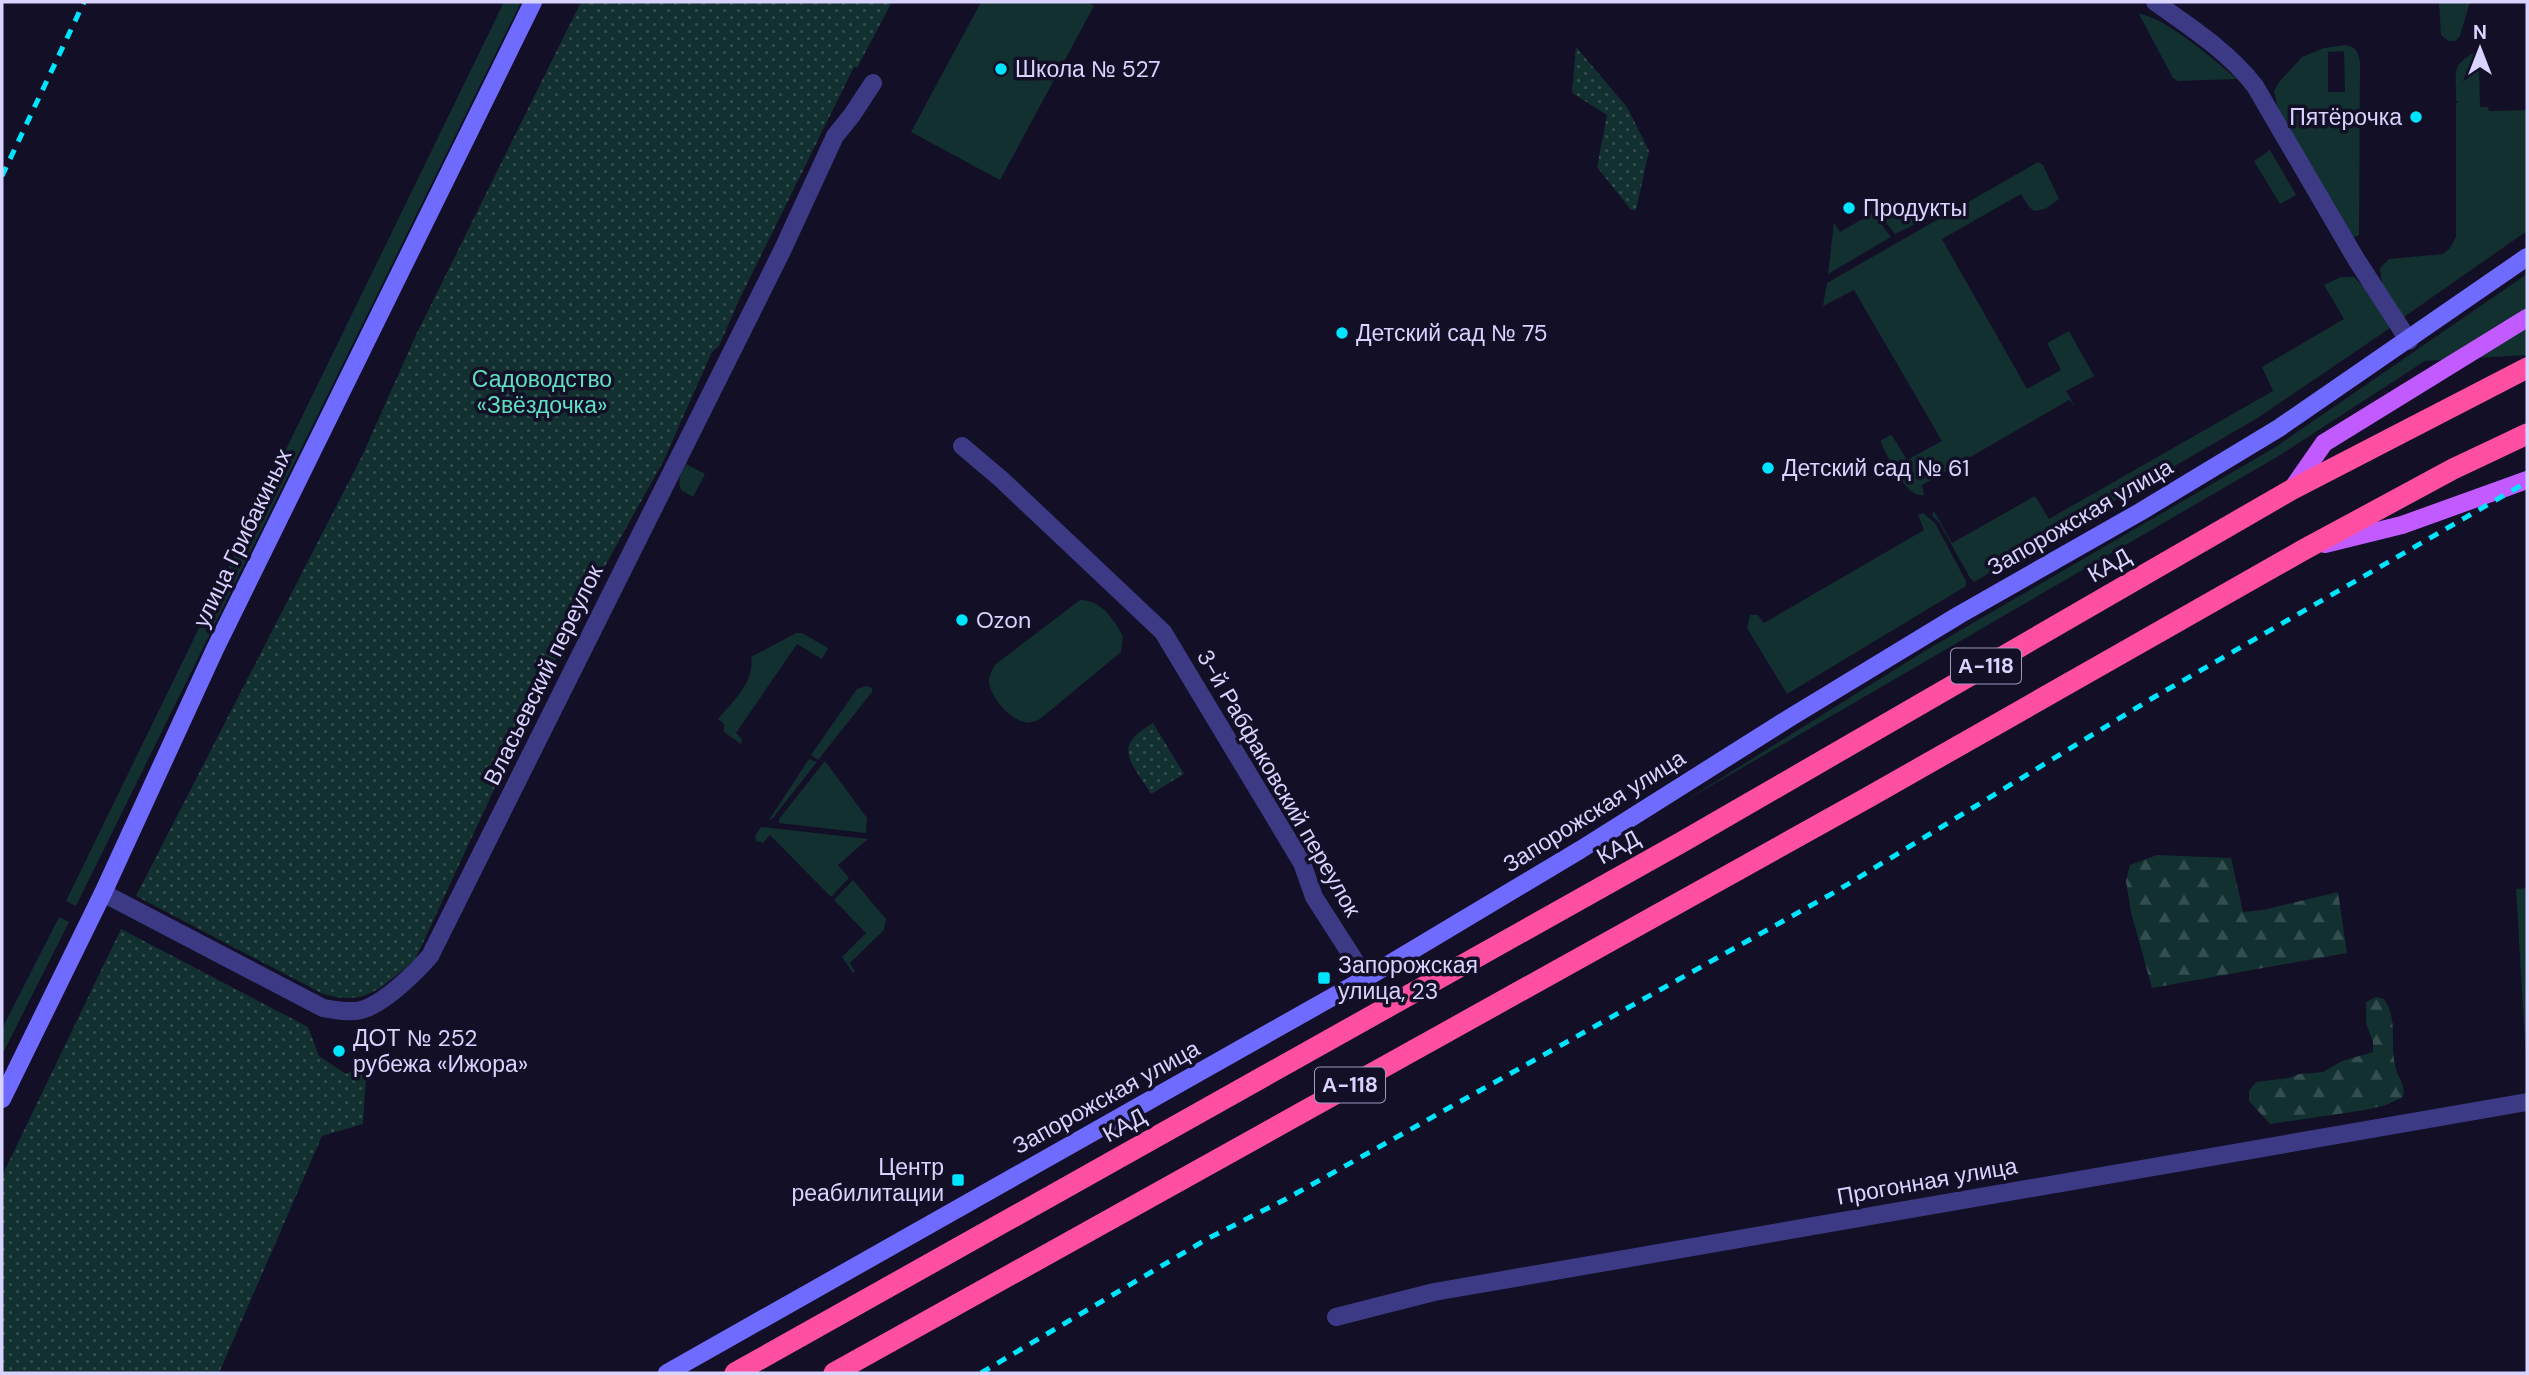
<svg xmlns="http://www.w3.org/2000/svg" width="2529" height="1375" font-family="'DM Sans',sans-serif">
<defs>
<pattern id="forest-firs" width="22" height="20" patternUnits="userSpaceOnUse" patternTransform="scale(1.75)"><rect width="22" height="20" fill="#12302f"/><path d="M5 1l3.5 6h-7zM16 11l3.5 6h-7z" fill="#344d4e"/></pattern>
<pattern id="park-dots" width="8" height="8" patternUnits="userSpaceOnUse" patternTransform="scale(1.75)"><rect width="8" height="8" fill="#12302f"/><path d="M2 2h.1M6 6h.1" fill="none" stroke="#344d4e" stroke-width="1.8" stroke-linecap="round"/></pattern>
</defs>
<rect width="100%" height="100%" fill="#130f26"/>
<path fill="#12302f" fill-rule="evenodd" d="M504,2H521L76,906L66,901Z
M981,2H1087L1094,6L1000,180L911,132Z
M2439,2H2470L2460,36L2455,41H2449L2441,35Z
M2139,14C2164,16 2217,62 2237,79L2178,81L2173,78Z
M2346,45C2356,47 2358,52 2360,62L2359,235L2352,238L2279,113L2274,91L2279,82L2302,57L2324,48ZM2344,51L2345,92H2328V52Z
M2482,48L2483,64L2479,65L2480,107H2488L2489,111L2526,110L2527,106V231L2401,319L2382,284L2380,268L2389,259L2443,254L2450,248L2456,237V103H2458L2456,100C2456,66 2451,65 2482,48Z
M2270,150L2296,195L2280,204L2254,161Z
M2038,162L2043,165L2059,199L2045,209L2034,211L2029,207L2021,194L1942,239L2027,389L2061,370L2047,343L2069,331L2094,376L2066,391L2075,406L2069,400L1922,485L1924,495C1905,499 1888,456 1880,441L1890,435L1893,437L1907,460L1942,441L1854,290L1823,306L1827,283Z
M1867,195L1923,220L1895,234L1874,208Z
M1873,213L1891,237L1828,274L1834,223L1840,232Z
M2527,274V355L2425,361L2277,457L1678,805L1923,652L2274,448Z
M2341,277H2354L2368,291L2390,328L2256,419L1974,582L1970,578L1939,522L1932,516L1934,511L1952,543L2035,496L2049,519L2273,391L2262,367L2344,319L2324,285Z
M686,464L705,474L693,497L681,490C677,480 681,473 686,464Z
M1923,513L1935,523L1966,581V586L1787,694L1747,628L1750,615H1758L1764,623L1924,530L1918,515Z
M1080,600C1101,600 1113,618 1123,636L1121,652L1040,719C1035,721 1030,724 1024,722C1009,719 988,695 989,679C990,673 993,668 996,664Z
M796,633H802L828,648L822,659L797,644L736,733L742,739L741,744L724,732V724L718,719C733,701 755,682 751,657Z
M866,686L872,688V692L818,760L811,755L857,689Z
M809,759L817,762L772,819L769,820Z
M825,761L867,818L866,833L779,823V819Z
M761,827L868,839L838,865L849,878L831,897L770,835L763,843L756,841L755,836Z
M853,880L886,919L884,930L850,963L855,972L853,973L842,957L866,933L834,900Z
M2527,888V1076L2516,889Z
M59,917L69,922L2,1055V1029Z"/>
<path fill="url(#forest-firs)" d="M2157,855L2231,858L2243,912L2263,910L2338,892L2347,953L2152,988L2131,912L2126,881L2130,865Z
M2376,997L2384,999C2398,1018 2390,1043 2395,1065C2397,1078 2406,1083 2403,1097L2386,1105L2365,1110L2270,1124L2249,1101V1091L2256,1082L2289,1078L2299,1074L2323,1072L2342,1061L2373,1052V1042L2366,1023V1002Z"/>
<path fill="url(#park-dots)" d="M581,2H892L857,68L854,67L740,298L719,346L712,352L663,462L611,555L543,684L415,960C382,986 368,1007 323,994L136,896L362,456L416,335Z
M1576,47L1627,107L1649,151L1636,210H1631L1597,167L1607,115L1572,93Z
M1153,723L1184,774L1151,794C1131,761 1111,747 1153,723Z
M121,929L308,1027L319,1056L346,1074L367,1064L363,1124L322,1136L219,1373H2V1176Z"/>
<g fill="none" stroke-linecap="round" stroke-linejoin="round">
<path stroke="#3d3a85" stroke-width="18" d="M2155,2C2190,27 2228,51 2255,86L2356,259L2409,341
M962,446L1001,479L1163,632L1302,863L1314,897L1366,978
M103,893L323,1008C335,1010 349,1013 361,1010C384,1004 415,973 430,956L782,251L835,136L852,115L873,83
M1336,1317L1434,1292L2527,1102"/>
<path stroke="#6f6bff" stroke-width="18" d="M2,1099L103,893L215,649L533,2
M667,1373L1366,978L1580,850L1791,717L1959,615L2140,512L2279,428L2527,257"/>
<path stroke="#c25bff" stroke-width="18" d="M2292,489L2324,443L2527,318
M2325,544L2402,525L2527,480"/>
<path stroke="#ff4fa3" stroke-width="21" d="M735,1373L1682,842L2291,490L2527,368
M834,1373L1867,798L2305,549L2453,469L2527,434"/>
<path stroke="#00e5ff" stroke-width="5" stroke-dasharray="10 9" stroke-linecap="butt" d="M2,176L84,2
M981,1373L1207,1239L1286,1199L1835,892L2151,699L2527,482"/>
</g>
<g fill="#00e5ff" stroke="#130f26" stroke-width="2.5">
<circle cx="1001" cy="69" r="7"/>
<circle cx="2416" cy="117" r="7"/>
<circle cx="1849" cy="208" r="7"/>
<circle cx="1342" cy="333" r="7"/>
<circle cx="1768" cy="468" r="7"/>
<circle cx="962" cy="620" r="7"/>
<rect x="1317" y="971" width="14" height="14" rx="3.5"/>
<circle cx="339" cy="1051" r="7"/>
<rect x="951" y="1173" width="14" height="14" rx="3.5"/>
</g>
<g text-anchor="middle" stroke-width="7" stroke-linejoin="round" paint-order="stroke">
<g fill="#130f26" stroke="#9e99be" stroke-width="2">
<rect x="1951" y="648.5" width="70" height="35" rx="5"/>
<rect x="1315" y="1067.5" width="70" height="35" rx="5"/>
</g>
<g font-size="21" font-weight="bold" fill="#d9d4ff">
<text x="1986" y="673">А-118</text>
<text x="1350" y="1092">А-118</text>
</g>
<g font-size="23" fill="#d9d4ff" stroke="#130f26" text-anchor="start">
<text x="1015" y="77">Школа № 527</text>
<text x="2402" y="125" text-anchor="end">Пятёрочка</text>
<text x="1863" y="216">Продукты</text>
<text x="1356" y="341">Детский сад № 75</text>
<text x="1782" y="476">Детский сад № 61</text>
<text x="976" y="628">Ozon</text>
<text x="1338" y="973">Запорожская<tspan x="1338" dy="26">улица, 23</tspan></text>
<text x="353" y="1046">ДОТ № 252<tspan x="353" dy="26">рубежа «Ижора»</tspan></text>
<text x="944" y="1175" text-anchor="end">Центр<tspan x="944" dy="26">реабилитации</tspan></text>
</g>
<g font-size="23" fill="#5fe0c0" stroke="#130f26">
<text x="542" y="387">Садоводство<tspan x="542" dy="26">«Звёздочка»</tspan></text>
</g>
<g font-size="23" fill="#d9d4ff" stroke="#130f26">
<text transform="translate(2080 517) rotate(-30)" y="8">Запорожская улица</text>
<text transform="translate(242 538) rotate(-64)" y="8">улица Грибакиных</text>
<text transform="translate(2109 565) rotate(-30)" y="8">КАД</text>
<text transform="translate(543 675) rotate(-64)" y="8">Власьевский переулок</text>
<text transform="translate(1279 783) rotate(60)" y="8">3-й Рабфаковский переулок</text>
<text transform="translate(1594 811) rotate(-32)" y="8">Запорожская улица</text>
<text transform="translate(1618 847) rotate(-29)" y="8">КАД</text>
<text transform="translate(1106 1097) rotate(-29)" y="8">Запорожская улица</text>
<text transform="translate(1124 1125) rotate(-29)" y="8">КАД</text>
<text transform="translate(1927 1181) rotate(-10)" y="8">Прогонная улица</text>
</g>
</g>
<rect width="2529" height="1375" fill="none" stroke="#d9d4ff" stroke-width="7"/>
<g transform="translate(2480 49)" stroke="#130f26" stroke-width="5" paint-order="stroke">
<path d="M0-5L12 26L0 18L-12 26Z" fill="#d9d4ff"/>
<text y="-10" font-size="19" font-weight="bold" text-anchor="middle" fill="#d9d4ff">N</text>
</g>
</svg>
